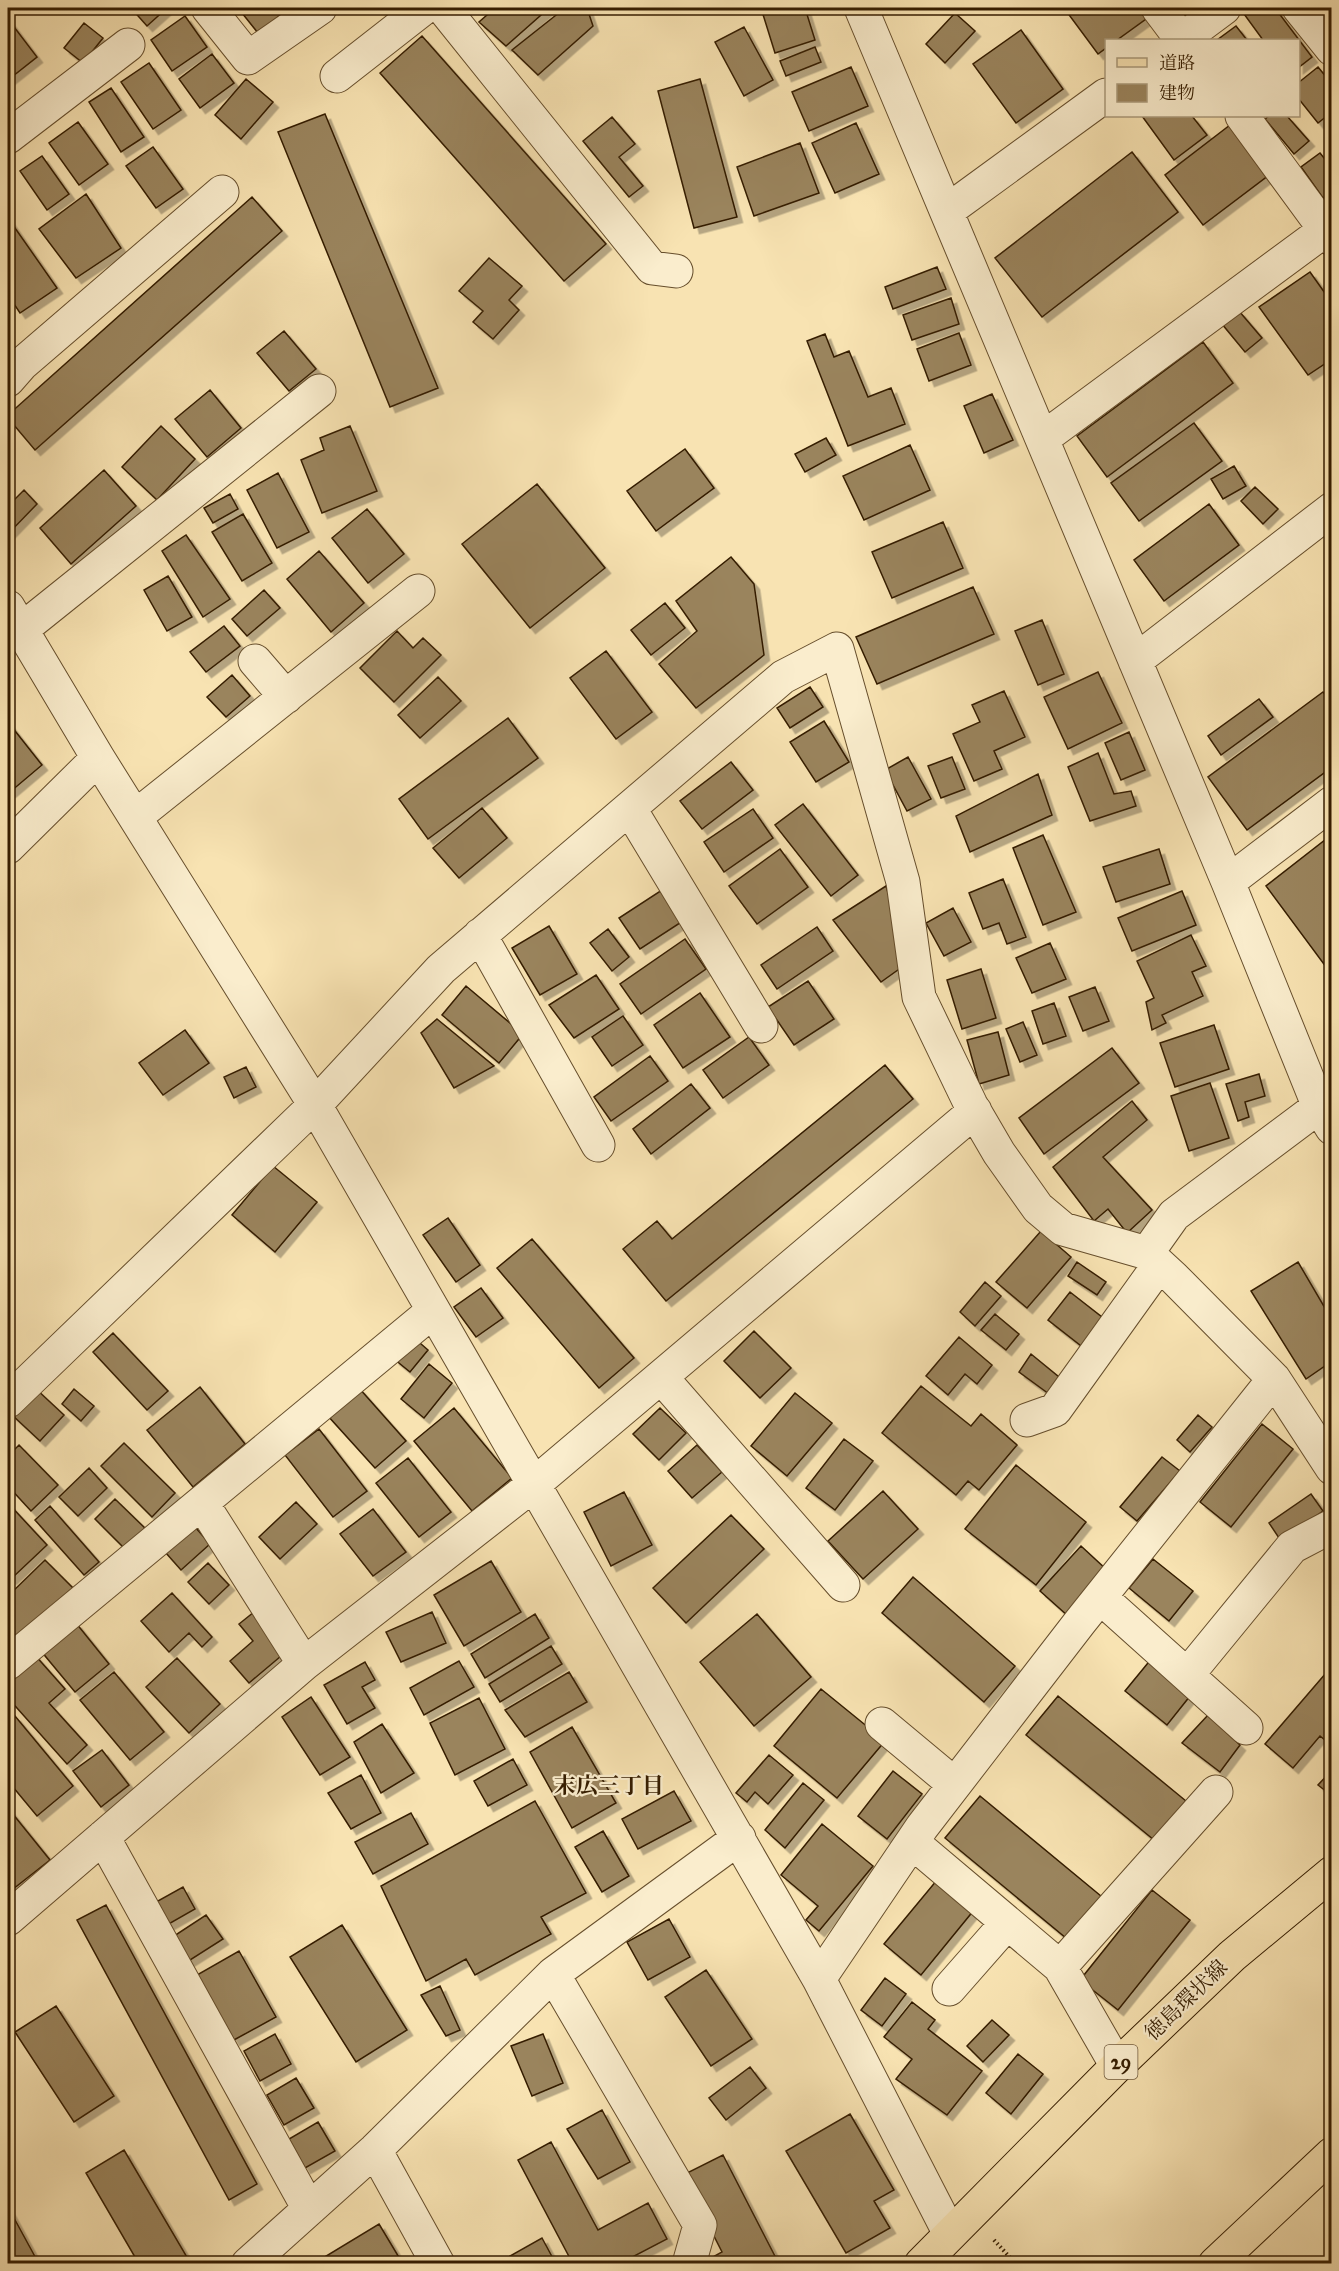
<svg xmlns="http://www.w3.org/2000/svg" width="1339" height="2271" font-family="'IM FELL Great Primer','Noto Serif JP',serif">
<defs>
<filter id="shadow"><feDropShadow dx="5.5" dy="5.5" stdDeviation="0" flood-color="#0004"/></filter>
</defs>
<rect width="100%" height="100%" fill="#f8e3b2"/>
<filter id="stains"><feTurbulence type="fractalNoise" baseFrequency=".00333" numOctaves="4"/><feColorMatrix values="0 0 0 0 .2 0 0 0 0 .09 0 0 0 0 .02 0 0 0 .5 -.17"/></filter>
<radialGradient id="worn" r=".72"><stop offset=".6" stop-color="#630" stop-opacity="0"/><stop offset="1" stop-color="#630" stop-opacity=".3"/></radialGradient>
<path fill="#9a845d" stroke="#351d00" stroke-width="1.5" filter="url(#shadow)" d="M131,8H167L147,26Z
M238,8H289L258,33Z
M495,8H549L506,46L479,22Z
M565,8H587L593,26L538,75L512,50Z
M761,8H805L815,40L775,53Z
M1064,8H1138L1146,19L1117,40H1106V48L1098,54Z
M1253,8H1275L1312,57L1298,68V40H1263L1244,14Z
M955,13L975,31L945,63L926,44Z
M185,16L207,47L172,71L151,40Z
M8,19L37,57L8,80Z
M84,23L103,38L83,63L64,48Z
M1236,26L1247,40H1217Z
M744,27L773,80L744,96L715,42Z
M1021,30L1063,89L1016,123L973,64Z
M422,36L606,244L564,281L380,73Z
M815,47L821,62L786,76L780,61Z
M212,54L234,83L200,108L179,79Z
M149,63L181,110L153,129L121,82Z
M851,67L868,106L809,131L792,92Z
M1318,67L1332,84V112L1318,123L1298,98V83Z
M246,79L273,102L241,139L215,115Z
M700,79L737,217L694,228L658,91Z
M111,88L144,137L121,152L89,102Z
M325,114L438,388L390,407L278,132Z
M1142,116H1192L1207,135L1174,160Z
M1269,116H1287L1309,141L1294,154L1265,119Z
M612,117L635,144L619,157L643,186L629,197L583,141Z
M78,122L108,164L79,185L49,143Z
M856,123L879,174L835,193L812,143Z
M1230,125L1269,175L1203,225L1165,175Z
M800,143L819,193L754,216L737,167Z
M153,147L183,189L156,208L126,166Z
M1132,152L1178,212L1042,317L995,258Z
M1320,153L1332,168V192L1323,198L1301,167Z
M42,156L69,194L47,210L20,171Z
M86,194L121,248L76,278L39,229Z
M252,197L282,231L35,450L8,418V415Z
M8,218L57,288L20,313L8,295Z
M489,258L522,286L509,300L519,310L493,339L473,322L483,311L459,291Z
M937,267L946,289L893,309L885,287Z
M1310,272L1332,303V359L1308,375L1259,307Z
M951,298L959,324L912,340L903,315Z
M1239,311L1262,338L1245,352L1222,324Z
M284,331L316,369L289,391L257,353Z
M959,333L971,365L929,381L917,349Z
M825,334L834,357L849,351L868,397L891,388L905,424L848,446L807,341Z
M1203,342L1233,383L1107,477L1077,436Z
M210,390L241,428L207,457L175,419Z
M992,394L1013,440L984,453L964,406Z
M1194,423L1222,461L1139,521L1111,483Z
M161,426L195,459L157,500L122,467Z
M350,426L377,491L322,513L301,460L324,450L320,438Z
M826,438L836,455L805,472L795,454Z
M910,445L930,490L864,520L843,476Z
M685,449L714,488L656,531L627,491Z
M1234,466L1246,486L1223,499L1211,479Z
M104,470L136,506L71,564L40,528Z
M278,473L309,532L277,548L247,490Z
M537,484L605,568L530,628L462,544Z
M1255,487L1278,509L1263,524L1241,501Z
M24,490L37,504L8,534V506Z
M230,494L238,509L213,523L204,508Z
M1209,504L1239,545L1164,601L1134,560Z
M367,509L404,554L368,583L332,538Z
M243,514L272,563L242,581L212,532Z
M943,522L963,568L892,598L872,552Z
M186,535L230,599L203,617L162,551Z
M319,551L364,603L331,632L287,579Z
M731,557L754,584L764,655L696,708L659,664L697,631L676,601Z
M168,576L192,617L167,631L144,590Z
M973,587L994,634L877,684L856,637Z
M264,590L280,608L247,636L232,619Z
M665,603L685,628L651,655L631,630Z
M1042,620L1064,674L1038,685L1015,631Z
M224,626L240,646L206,672L190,652Z
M397,631L413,648L423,638L441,655L394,702L360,668Z
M606,651L652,712L616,739L570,678Z
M1098,672L1122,723L1068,749L1044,697Z
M232,675L250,696L226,717L207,697Z
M438,677L461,701L420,738L398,715Z
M810,687L823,707L790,728L777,708Z
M1004,691L1025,737L994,751L1002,769L974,781L953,734L980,722L972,705Z
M1323,692L1332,703V767L1247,830L1208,777Z
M1259,699L1273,717L1221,755L1208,736Z
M508,718L538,758L428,839L399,799Z
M824,721L849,762L816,782L790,742Z
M8,722L42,765L10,792L8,789Z
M1129,732L1145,770L1121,780L1105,743Z
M1098,753L1114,794L1131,791L1136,806L1090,821L1068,767Z
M908,757L931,799L907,811L885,770Z
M952,757L965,789L941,798L928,766Z
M731,762L753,790L702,829L680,801Z
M1038,774L1052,815L970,852L956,816Z
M803,804L858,875L831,896L775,825Z
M482,808L507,838L459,878L433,848Z
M753,809L773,838L724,872L704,842Z
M1043,835L1076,912L1043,925L1013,848Z
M1330,836L1332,838V975L1266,886Z
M780,849L808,887L757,924L729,886Z
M1159,849L1170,884L1116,902L1103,867Z
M1003,879L1026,937L1007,944L999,923L983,929L969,893Z
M886,886L909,962L881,982L833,920Z
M665,888L686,919L640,949L619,918Z
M1182,891L1196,925L1132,951L1118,918Z
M953,908L971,942L944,956L926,923Z
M549,926L577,974L540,995L512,948Z
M817,927L833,951L777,989L761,965Z
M608,929L629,957L612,971L590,943Z
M1191,935L1206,966L1192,972L1203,996L1162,1015L1166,1023L1152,1030L1146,1002L1154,998L1137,961Z
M685,939L706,969L641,1014L620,984Z
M1050,943L1066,979L1032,993L1016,958Z
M981,969L996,1018L962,1029L947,980Z
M596,975L619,1009L574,1038L549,1005Z
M808,981L834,1019L794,1045L768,1007Z
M466,986L523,1034L499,1063L442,1015Z
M1095,987L1109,1021L1083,1031L1069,997Z
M700,993L730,1037L683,1068L654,1025Z
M1054,1003L1066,1036L1043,1044L1032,1011Z
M623,1016L643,1045L612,1066L592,1037Z
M437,1019L494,1066L454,1088L421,1033Z
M1023,1022L1037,1055L1020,1062L1006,1029Z
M1214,1025L1229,1069L1175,1087L1160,1043Z
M185,1030L209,1063L163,1095L139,1063Z
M998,1032L1009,1075L979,1084L967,1040Z
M749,1037L769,1065L723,1098L703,1070Z
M1112,1048L1139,1083L1044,1154L1019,1118Z
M650,1056L668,1081L611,1121L594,1097Z
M885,1065L913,1099L666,1301L623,1249L657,1221L672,1239Z
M246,1067L256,1087L234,1098L224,1077Z
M1259,1074L1265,1096L1245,1102L1249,1117L1238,1121L1226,1084Z
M1210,1083L1229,1138L1189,1151L1171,1096Z
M691,1084L710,1108L651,1154L633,1129Z
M1132,1101L1147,1120L1103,1157L1152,1210L1127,1233L1108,1209L1094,1221L1053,1167Z
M273,1166L317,1202L275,1252L232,1215Z
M448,1218L480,1265L456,1282L423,1235Z
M1041,1231L1071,1257L1027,1308L996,1282Z
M532,1239L634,1358L599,1388L497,1268Z
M1077,1262L1106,1282L1097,1295L1068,1276Z
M1298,1262L1332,1320V1361L1306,1379L1251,1291Z
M985,1282L1001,1296L975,1326L960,1312Z
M481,1288L503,1318L476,1337L454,1307Z
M1070,1292L1107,1321L1085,1349L1048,1320Z
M995,1314L1019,1334L1006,1350L981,1330Z
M754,1331L791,1368L760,1398L724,1361Z
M113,1333L168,1391L147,1410L93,1352Z
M413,1337L428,1350L410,1372L394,1359Z
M959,1337L992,1365L977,1384L965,1374L948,1395L926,1376Z
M1031,1354L1059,1377L1049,1394L1019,1372Z
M429,1364L452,1383L424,1418L401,1399Z
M921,1386L971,1426L981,1414L1017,1445L979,1490L968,1481L956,1495L882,1433Z
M200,1387L245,1444L193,1487L147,1430Z
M35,1388L64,1415L40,1441L11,1414Z
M359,1388L406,1441L375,1468L328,1416Z
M74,1389L94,1406L81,1421L62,1404Z
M795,1393L832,1423L787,1476L751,1446Z
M454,1408L512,1478L472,1511L414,1441Z
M660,1408L686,1433L659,1460L633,1434Z
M1198,1415L1212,1427L1190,1452L1177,1440Z
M1262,1424L1293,1449L1231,1527L1200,1502Z
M319,1429L367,1491L333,1517L285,1455Z
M844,1439L873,1461L835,1510L806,1488Z
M124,1443L175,1493L152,1517L101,1466Z
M19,1445L58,1485L31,1511L8,1486V1456Z
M697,1445L722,1472L692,1498L668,1471Z
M1162,1457L1180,1471L1137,1521L1120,1507Z
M408,1458L451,1512L419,1537L376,1483Z
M1016,1465L1086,1522L1036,1585L965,1529Z
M89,1468L107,1488L78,1516L59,1497Z
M883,1491L918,1529L863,1579L828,1541Z
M624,1492L652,1545L611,1566L584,1512Z
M1311,1494L1323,1511L1281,1541L1269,1523Z
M115,1499L148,1531L127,1551L95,1519Z
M296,1502L317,1524L280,1559L259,1537Z
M8,1503L47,1545L11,1579L8,1575Z
M50,1506L99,1562L84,1575L35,1520Z
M373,1509L406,1552L373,1576L340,1534Z
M731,1515L764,1549L686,1623L653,1588Z
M195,1527L210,1544L181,1570L166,1553Z
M1081,1546L1108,1571L1068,1616L1040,1591Z
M1153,1559L1193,1591L1169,1621L1129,1588Z
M45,1560L73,1588L8,1644V1596Z
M491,1561L521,1612L464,1646L434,1595Z
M208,1563L229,1585L209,1604L188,1582Z
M913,1577L1015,1666L984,1702L882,1613Z
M172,1593L212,1637L202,1647L189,1633L169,1652L141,1621Z
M254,1612L287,1651L249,1683L230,1661L253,1641L239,1624Z
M432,1612L446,1643L401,1662L386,1632Z
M535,1614L549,1638L485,1678L471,1654Z
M757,1614L811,1677L754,1726L700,1662Z
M76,1623L109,1664L75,1692L41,1651Z
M551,1646L562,1664L500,1702L489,1684Z
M34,1654L65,1689L49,1703L87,1745L67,1764L8,1698V1678Z
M177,1658L220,1704L189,1733L146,1687Z
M1152,1658L1194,1691L1167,1725L1125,1691Z
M459,1661L474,1687L424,1715L410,1688Z
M365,1662L375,1680L362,1687L375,1708L347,1724L324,1685Z
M1332,1666V1746L1320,1736L1293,1768L1265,1744Z
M114,1672L164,1732L130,1760L80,1700Z
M569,1672L587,1702L525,1737L505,1710Z
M821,1689L885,1741L837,1798L774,1746Z
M1058,1696L1186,1801L1154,1840L1026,1735Z
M311,1697L350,1757L320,1775L282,1717Z
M479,1698L505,1749L455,1775L430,1723Z
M1208,1715L1240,1745L1220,1772L1182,1743Z
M15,1716L73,1786L37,1816L8,1781V1722Z
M382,1724L414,1773L381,1793L354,1742Z
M572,1727L616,1803L572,1828L530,1752Z
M102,1750L129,1785L101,1807L73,1771Z
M769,1755L793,1775L768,1804L755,1792L747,1802L736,1793Z
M513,1759L527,1785L488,1806L474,1781Z
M1332,1770V1796L1318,1785Z
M893,1771L922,1794L887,1839L858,1816Z
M361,1775L381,1813L351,1829L328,1793Z
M803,1783L824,1800L785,1848L765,1830Z
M674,1791L691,1821L638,1849L622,1819Z
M980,1796L1107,1901L1072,1943L945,1838Z
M535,1801L586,1893L541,1917L551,1934L475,1975L466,1959L426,1981L381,1886Z
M8,1808L50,1860L8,1893Z
M411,1813L428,1844L373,1874L355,1842Z
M822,1824L873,1866L819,1931L806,1920L818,1906L781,1875Z
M603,1831L629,1876L602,1892L575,1847Z
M937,1880L974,1910L921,1975L884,1944Z
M183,1887L195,1909L167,1925L156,1902Z
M1152,1890L1190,1920L1118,2010L1080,1980Z
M106,1905L257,2184L229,2200L77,1920Z
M206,1915L223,1939L187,1962L174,1936Z
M669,1919L690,1957L648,1980L627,1942Z
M342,1925L407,2030L356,2062L290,1957Z
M239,1951L276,2017L234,2040L197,1975Z
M706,1970L752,2039L711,2066L665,1997Z
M885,1978L906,1994L882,2026L861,2010Z
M440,1986L460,2030L446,2036L421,1995Z
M912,2002L935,2020L928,2029L982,2071L947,2115L896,2079L912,2059L884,2037Z
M56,2006L114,2096L74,2122L15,2032Z
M992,2020L1009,2035L983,2062L967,2046Z
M275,2034L291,2064L260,2081L244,2051Z
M543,2034L563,2083L532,2096L511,2046Z
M1018,2054L1043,2074L1011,2114L986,2093Z
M750,2067L766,2088L726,2120L709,2098Z
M296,2078L314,2108L284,2125L267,2095Z
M602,2110L630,2162L598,2179L567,2129Z
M850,2114L894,2190L874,2201L890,2228L846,2253L786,2151Z
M318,2122L335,2151L305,2168L289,2139Z
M551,2142L598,2230L648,2203L667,2239L619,2264H573L518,2160Z
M124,2150L191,2264H139L86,2173Z
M723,2155L779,2264H714L711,2258L722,2252L683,2175Z
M8,2207L39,2264H8Z
M379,2224L403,2264H313Z
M542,2238L556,2264H496Z"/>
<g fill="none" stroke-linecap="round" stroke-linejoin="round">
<defs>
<path id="minor" d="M208,8L248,58L320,8
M443,8L652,268L676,271
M861,8L1228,882L1319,1107L1332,1128
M1158,8L1182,40
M1299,8L1332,49
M1181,40L1224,8
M337,76L424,8
M1242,116L1332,239
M8,137L128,45
M947,211L1106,95
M8,380L22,364L222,192
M1042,439L1332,225
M8,607L98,758L315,1105L819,1979L950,2234
M21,630L319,391
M255,661L286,697
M1135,661L1332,509
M630,809L761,1026
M135,817L418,591
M8,847L98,758
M1228,882L1332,803
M480,935L598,1145
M661,1377L843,1585
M1274,1379L1332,1468
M8,1401L315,1105L441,969L783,677L837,649L903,882L919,997L971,1105L999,1153L1038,1208L1063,1229L1147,1253
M1027,1420L1055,1410L1159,1265
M202,1503L304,1664
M1100,1597L1246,1728
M8,1663L433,1311
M1188,1674L1292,1547L1332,1526
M882,1724L954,1784
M103,1837L309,2209
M912,1842L1060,1967L1117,2066
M8,1919L304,1664L533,1485L975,1111
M1060,1967L1216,1792
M819,1979L922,1827L1080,1622L1274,1379L1173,1277L1147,1253L1174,1215L1332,1097
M949,1989L1007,1923
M375,2150L438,2264
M248,2264L375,2150L553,1974
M689,2264L700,2225L553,1974L739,1838"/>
<path id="major" d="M921,2264L1117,2066L1232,1956L1332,1873
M1215,2264L1332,2154"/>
</defs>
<use href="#minor" stroke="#664e2c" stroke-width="35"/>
<use href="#major" stroke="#351d00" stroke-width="35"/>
<path stroke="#351d00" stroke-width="4" stroke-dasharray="1.5 3" stroke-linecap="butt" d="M994,2240L1016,2264"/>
<use href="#minor" stroke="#faedcd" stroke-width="33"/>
<use href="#major" stroke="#f8e3b2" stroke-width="33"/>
</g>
<g text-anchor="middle" stroke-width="4.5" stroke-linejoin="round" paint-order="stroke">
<rect fill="#faedcd" stroke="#705b3e" stroke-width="1.5" x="1104.5" y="2045" width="33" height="34" rx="4.5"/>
<g font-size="20" font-weight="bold" fill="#351d00">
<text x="1121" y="2069">29</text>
</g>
<g font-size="21" fill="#351d00" stroke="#faedcd">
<text transform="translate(1186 2000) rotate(-44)" y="7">徳島環状線</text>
</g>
<g font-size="22" font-weight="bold" fill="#351d00" stroke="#faedcd">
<text x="609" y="1793">末広三丁目</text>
</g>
</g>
<rect width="1339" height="2271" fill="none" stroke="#f8e3b2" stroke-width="30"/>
<rect x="9" y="9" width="1321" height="2253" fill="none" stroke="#351d00" stroke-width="3"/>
<rect x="15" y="15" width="1309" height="2241" fill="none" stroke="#351d00" stroke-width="1.5"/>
<rect x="1105" y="39" width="195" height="78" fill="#faedcd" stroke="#ab9a7b" stroke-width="1.5"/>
<rect x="1117" y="58" width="30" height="9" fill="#f8e3b2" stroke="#ab9a7b" stroke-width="1.5"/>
<text x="1159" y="69" font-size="18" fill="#351d00">道路</text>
<rect x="1117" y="84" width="30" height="18" fill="#9a845d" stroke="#ab9a7b" stroke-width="1.5"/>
<text x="1159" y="99" font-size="18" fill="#351d00">建物</text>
<rect width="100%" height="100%" filter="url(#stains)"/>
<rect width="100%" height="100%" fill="url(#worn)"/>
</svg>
